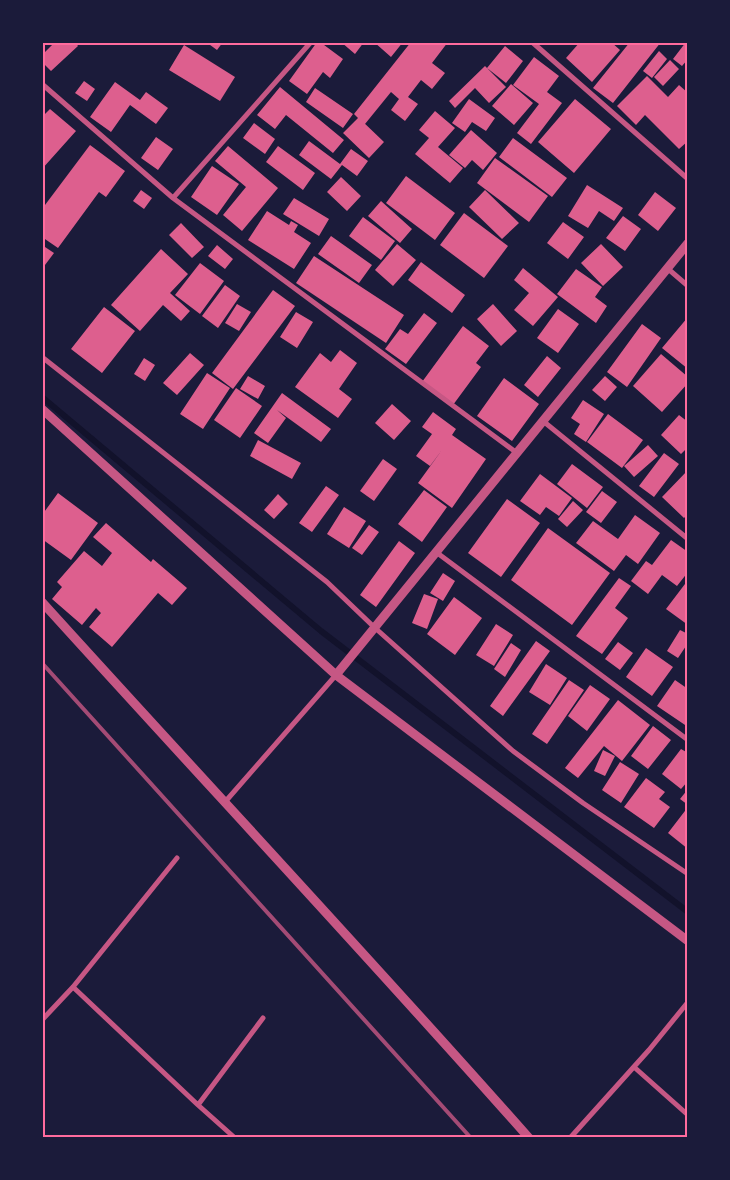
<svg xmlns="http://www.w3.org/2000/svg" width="730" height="1180" font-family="'Open Sans',sans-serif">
<rect width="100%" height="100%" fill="#1b1b3a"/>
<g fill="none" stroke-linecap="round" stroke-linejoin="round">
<path stroke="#12122b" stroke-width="6" d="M42,397L321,631L688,912"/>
</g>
<path fill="#dd5f8e" d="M55,42H75L78,46L51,71L42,62V55Z
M206,42H223L217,50Z
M317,42H320L343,59L330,78L323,72L307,94L289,81Z
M341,42H364L355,54Z
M374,42H403L391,57Z
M411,42H448L432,63L445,73L432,89L421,80L408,97L418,104L405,121L391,110L399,99L391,92L365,124L360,119L384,142L369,158L343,133L358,118L354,114Z
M580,42H611L620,50L592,82L566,58Z
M630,42H661L613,103L593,88Z
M686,42L688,59L682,66L673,59Z
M184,45L235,77L220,101L169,70Z
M505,46L523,61L506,83L487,68Z
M659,51L667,59L652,78L643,71Z
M534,57L559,76L547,92L562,103L531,144L517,133L539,104L513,85Z
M670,60L679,69L663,86L654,77Z
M485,66L506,87L489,103L475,88L455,108L449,101Z
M647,76L668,97L679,85L688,93V141L679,149L645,115L636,125L617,106Z
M84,81L95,89L87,101L75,93Z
M115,82L140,100L146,92L168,108L156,124L130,105L111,132L90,117Z
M511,84L533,103L514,125L492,106Z
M280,87L344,140L333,153L286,115L275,129L257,115Z
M315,88L353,114L343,128L306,102Z
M469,99L495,118L486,131L472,122L465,132L452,123Z
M575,99L611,129L574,173L538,142Z
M50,109L76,131L42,169V117Z
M435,111L455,128L438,147L463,168L450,183L415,154L429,138L419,130Z
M254,123L275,139L265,154L243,138Z
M471,130L497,153L483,170L472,160L465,168L449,155Z
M156,137L173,149L158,170L141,158Z
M513,138L567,178L552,197L499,157Z
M309,141L340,164L351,149L368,161L357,176L342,165L331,179L299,155Z
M90,145L125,171L106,197L99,192L58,248L42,237V209Z
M228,146L278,188L242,231L223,215L246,187L215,161Z
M278,146L315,173L303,190L266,162Z
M495,158L548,196L529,222L477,183Z
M212,166L239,184L217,215L191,197Z
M406,176L455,213L435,240L386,203Z
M341,177L361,196L347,211L327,192Z
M587,185L623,208L614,221L599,211L588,228L568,216Z
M141,190L152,198L144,209L133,201Z
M485,190L519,223L502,239L469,207Z
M655,192L676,208L658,231L638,215Z
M294,198L329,219L319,236L283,214Z
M381,201L412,229L400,243L368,216Z
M267,211L289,225L291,221L298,225L294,232L311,243L294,269L248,240Z
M464,213L508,246L484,278L440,245Z
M623,216L641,229L625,251L606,238Z
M363,217L395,241L381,260L349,236Z
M563,222L584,237L568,259L547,243Z
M181,223L204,247L192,258L169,235Z
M331,236L372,265L359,283L318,254Z
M397,244L416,260L393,286L375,270Z
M601,244L623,267L603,286L581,263Z
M42,245L54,253L42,269Z
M217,245L233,259L225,269L208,256Z
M161,249L188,274L170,293L190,311L181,321L163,305L140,331L111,305Z
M314,256L404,315L386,343L296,283Z
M421,262L465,295L452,313L408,280Z
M200,263L224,281L200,314L175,295Z
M523,268L558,297L533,326L514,310L529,293L514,280Z
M576,269L602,287L595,297L607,306L596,323L557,294Z
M225,285L240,296L218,328L202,316Z
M273,290L295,306L233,389L212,373Z
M237,304L251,312L239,331L225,323Z
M493,304L517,331L501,346L477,319Z
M104,307L135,331L102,373L71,349Z
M558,309L579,324L558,353L537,338Z
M296,312L313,322L297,348L280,337Z
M424,313L437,323L406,364L385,349L400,329L408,334Z
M688,317V369L662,348Z
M642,324L661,338L627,387L607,372Z
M463,326L489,346L476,363L481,367L453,405L422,382Z
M340,350L357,363L339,389L352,399L338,418L295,387L320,353L331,362Z
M190,353L204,365L177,395L163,383Z
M661,354L688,377V383L662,412L633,386Z
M547,356L561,368L538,397L524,385Z
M144,358L155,365L145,381L134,374Z
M207,373L230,388L203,429L180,414Z
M248,376L265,386L258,399L240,389Z
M605,376L617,387L605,401L592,390Z
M504,378L539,404L512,441L477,416Z
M236,388L262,406L240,438L214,420Z
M282,393L331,429L321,442L277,410L286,418L268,443L254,433Z
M583,400L604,414L586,442L574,434L580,424L571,418Z
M392,404L411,421L394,440L375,423Z
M433,412L456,429L452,435L486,459L452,508L418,483L442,450L430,466L416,456L432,434L422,427Z
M608,414L643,440L622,468L587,442Z
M679,415L688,422V447L681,454L661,435Z
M258,440L301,463L292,479L250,456Z
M648,445L658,456L634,477L624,466Z
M664,453L679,464L654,497L639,486Z
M383,459L397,469L374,501L360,491Z
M572,464L603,487L587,508L557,484Z
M688,470V514L684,518L662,497Z
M540,474L572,498L559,516L546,507L540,515L520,501Z
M326,486L339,495L312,532L299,523Z
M424,490L447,507L422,542L398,524Z
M602,491L617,502L601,523L586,512Z
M58,493L98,523L71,560L42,539V515Z
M278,494L288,504L274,519L264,510Z
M507,499L540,523L501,577L468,553Z
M573,501L583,510L567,527L558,519Z
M344,507L366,521L349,548L327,534Z
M635,515L660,533L638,564L626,555L614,571L576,543L593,521L618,539Z
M106,523L151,562L153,559L187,588L172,605L158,593L112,647L89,627L101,613L96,608L82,625L52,599L62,587L57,582L84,551L102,566L112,553L93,537Z
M369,525L379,532L362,555L352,548Z
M548,528L610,573L572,625L511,580Z
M671,540L688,552V572L677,586L662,575L648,594L631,581L646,561L652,565Z
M399,541L415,553L376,607L360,595Z
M443,573L455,581L443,601L430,593Z
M619,578L631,586L615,608L628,618L602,654L576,636Z
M688,580V625L666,609Z
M424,594L438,599L427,629L412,623Z
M454,597L482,618L455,655L427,634Z
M496,624L513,635L494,666L476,655Z
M680,630L688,634V643L678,658L667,651Z
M536,641L550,651L503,716L490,706Z
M618,642L633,653L620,670L605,659Z
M511,643L521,650L505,677L494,669Z
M646,648L673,667L652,696L626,677Z
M546,664L567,678L550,705L529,692Z
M569,680L584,690L547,744L532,734Z
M675,680L688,689V727L657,706Z
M590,685L610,699L587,731L568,716Z
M618,700L650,725L622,761L604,746L578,778L565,768Z
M653,726L671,740L648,769L631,756Z
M681,749L688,753V781L681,789L662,774Z
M603,750L615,756L605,776L594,771Z
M620,762L639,774L621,803L602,790Z
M646,778L665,792L659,799L670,807L654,828L624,807Z
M688,789V805L680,799Z
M688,807V849L668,833Z"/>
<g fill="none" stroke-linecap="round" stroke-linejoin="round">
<path stroke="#c65784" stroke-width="5" d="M532,42L688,179
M42,84L173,198L517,453
M173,198L311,42
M667,268L688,286
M42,357L327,582L374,627L513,751L583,803L688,874
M543,421L688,539
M436,552L688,740
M225,802L336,675
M73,987L198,1105
M42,1020L73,987L177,858
M634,1067L688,1115
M235,1138L198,1105L263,1018
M570,1138L649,1050L688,1002"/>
<path stroke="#c65784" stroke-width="9" d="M42,409L336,675L688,941
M42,602C204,781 369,957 529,1138
M336,675L688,243"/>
<path stroke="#a44b75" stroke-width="4" d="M42,663L471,1138"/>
</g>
<rect width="730" height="1180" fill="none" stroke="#1b1b3a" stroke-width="88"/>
<rect x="44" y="44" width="642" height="1092" fill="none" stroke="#ff6b9d" stroke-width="2"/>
</svg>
